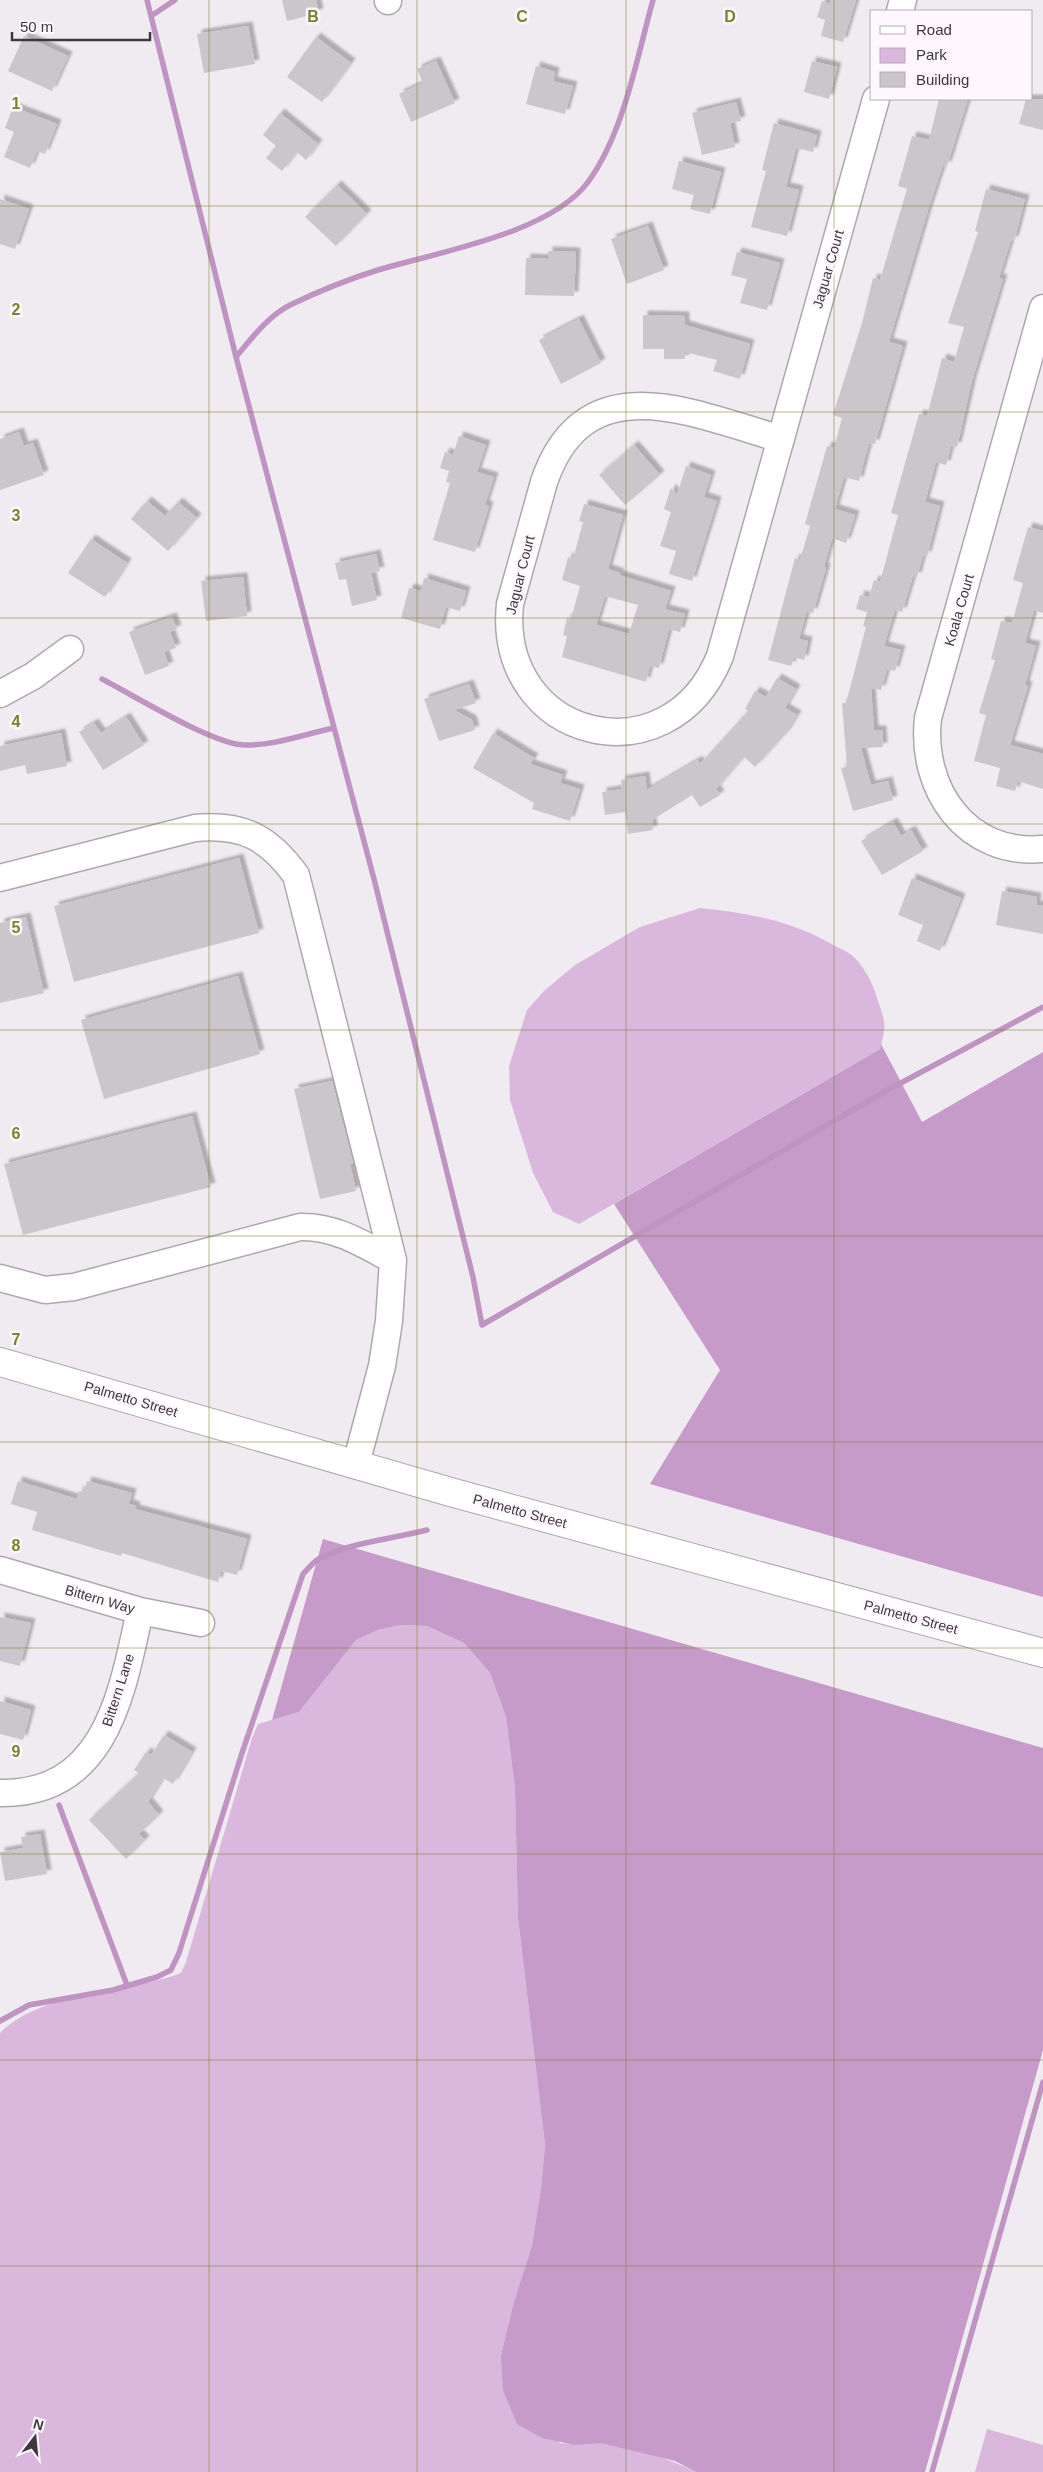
<svg xmlns="http://www.w3.org/2000/svg" width="1043" height="2472" font-family="Arial,sans-serif">
<defs>
<filter id="shadow"><feDropShadow dx="4.5" dy="-4.5" stdDeviation="1" flood-color="#0004"/></filter>
</defs>
<rect width="100%" height="100%" fill="#f0ebf1"/>
<path fill="#dab8dd" d="M700,908C748,913 793,921 835,946C842,949 850,953 855,958C865,969 873,983 877,998C885,1021 887,1025 880,1049L579,1224L553,1212L533,1173L510,1100L509,1066L527,1010L545,990L575,965L640,927Z
M400,1625L427,1626L464,1643L490,1673L506,1717L515,1789L518,1918L545,2145L541,2188L532,2245L513,2305L501,2355L560,2443C574,2445 589,2442 603,2443C634,2448 668,2458 696,2472H0V2033C43,1990 126,1994 181,1973L186,1962L252,1738L258,1724L299,1712L356,1640L378,1630Z
M987,2429L1043,2445V2472H975Z"/>
<path fill="#c69bca" d="M881,1044L922,1122L1043,1052V1597L650,1484L720,1370L614,1204L880,1049Z
M323,1539L1043,1748V2050L925,2472H696L675,2461L601,2443L575,2445L542,2438L517,2424L503,2390L501,2355L513,2305L532,2245L541,2188L545,2145L518,1918L515,1789L506,1717L490,1673L464,1643L427,1626L400,1625L378,1630L356,1640L299,1712L272,1720Z"/>
<g fill="none" stroke-linecap="round" stroke-linejoin="round">
<path stroke="#bf94c3" stroke-width="5.5" d="M147,0L236,357L374,879L473,1277L482,1325L884,1092L1043,1007
M151,16L175,0
M236,357C252,338 267,317 290,305C315,293 352,278 378,270C438,252 551,233 588,182C624,133 637,57 653,0
M102,679C133,695 212,744 244,745C273,746 305,734 334,728
M59,1805L127,1985
M0,2021L29,2005L113,1990L157,1977L171,1970L179,1953L242,1753L303,1574C308,1569 314,1561 320,1558C353,1542 392,1539 427,1530
M932,2472L1043,2082"/>
</g>
<path fill="#cbc6cc" fill-rule="evenodd" filter="url(#shadow)" d="M282,0H316L319,13L287,21Z
M831,0H856L843,42L821,36L825,20L817,17L822,1L829,4Z
M248,26L255,64L204,73L197,34Z
M24,36L68,56L52,91L8,71Z
M316,37L351,63L322,102L287,77Z
M436,61L455,103L411,122L399,94L423,83L417,69Z
M812,61L837,67L829,99L804,92Z
M536,66L555,72L553,81L573,86L565,114L526,104Z
M939,99H968L947,166L943,165L928,210L889,342L903,346L875,444L869,443L859,481L844,477L835,509L855,515L846,543L832,538L824,567L826,568L813,613L807,611L799,639L808,641L804,660L794,657L791,666L768,660L795,558L800,560L810,526L805,524L827,446L834,448L842,418L833,415L862,323L873,278L880,280L907,189L898,186L912,136L929,140Z
M1026,99H1043V130L1019,124Z
M736,102L741,121L730,123L735,147L702,155L692,113Z
M13,107L57,124L45,154L37,151L30,168L4,157L14,132L5,128Z
M280,113L318,144L306,160L297,152L282,171L266,158L276,146L263,135Z
M774,123L817,135L813,152L796,148L786,187L799,190L787,236L751,227L766,171L762,170Z
M679,161L721,172L710,214L690,209L694,195L672,189Z
M337,185L367,214L336,246L305,217Z
M986,189L1025,199L1014,241L1011,240L999,278L1003,279L972,381L957,447L951,446L946,465L936,462L925,502L940,506L927,556L923,555L917,577L913,576L902,612L895,610L884,646L901,650L895,671L887,669L881,690L871,688L874,730H882L883,747L861,748L871,785L888,781L893,800L853,811L841,768L847,767L842,703H846L866,627L863,626L867,612L856,609L860,595L869,597L874,580L880,582L898,515L891,513L919,414L927,416L942,358L954,362L964,327L948,323L978,232L975,231Z
M0,199L29,209L15,249L0,244Z
M648,226L664,270L627,284L611,239Z
M548,251L576,252L574,296L525,295L526,258L548,259Z
M737,252L780,263L767,310L740,303L747,279L731,275Z
M643,315L685,316V325L750,344L740,379L713,371L717,360L685,352V359H664V349H643Z
M579,319L601,363L561,384L539,340Z
M19,432L24,446L33,443L44,475L0,490V439Z
M459,436L486,445L477,472L494,477L485,505L489,506L475,552L433,540L450,483L446,482L449,471L440,468L445,452L453,455Z
M634,445L660,475L625,505L599,475Z
M686,466L711,475L704,497L717,501L692,581L669,574L676,551L660,546L671,512L664,509L671,488L677,495Z
M147,501L165,516L178,502L197,518L168,551L131,519Z
M584,504L623,515L608,569L620,573L619,575L671,591L665,609L685,614L680,632L669,629L659,668L650,666L646,682L562,657L567,636L563,635L567,618L571,619L580,586L562,580L568,557L573,559L583,522L579,521ZM605,596L638,605L629,634L596,625Z
M1028,527L1043,531V613L1034,610L1025,643L1036,646L1025,685L1028,686L1010,745L1043,754V789L1018,781L1015,791L996,786L1000,768L974,761L986,715L979,713L995,660L991,659L1001,621L1012,623L1023,583L1013,580Z
M91,539L127,563L105,597L68,573Z
M376,554L380,571L371,573L377,600L352,606L346,579L339,580L335,563Z
M243,577L247,616L206,621L201,581Z
M424,578L466,591L460,611L446,607L440,629L401,618L409,588L421,591Z
M172,617L177,629L170,632L176,648L164,652L169,666L145,675L129,632Z
M777,678L796,689L785,708L797,715L786,733L755,767L744,757L716,789L720,795L700,807L692,795L652,820L653,830L628,834L625,812L605,815L602,792L622,789L621,780L645,776L647,790L698,760L700,764L748,711L745,709L755,691L766,697Z
M469,684L476,703L454,710L472,720L475,730L439,741L424,699Z
M126,717L144,745L103,770L79,732L94,723L101,733Z
M61,733L67,766L27,774L25,765L0,771V746Z
M493,733L534,758L530,764L563,775L560,783L580,789L570,821L532,809L534,803L473,768Z
M893,822L901,836L911,830L923,851L882,875L861,841Z
M239,858L259,933L74,982L54,906Z
M912,878L961,898L940,951L917,941L923,925L898,915Z
M1002,891L1037,897L1036,905L1043,906V934L996,925Z
M26,917L44,993L0,1003V923Z
M238,976L260,1054L104,1099L81,1020Z
M332,1081L353,1163L350,1164L356,1191L320,1199L294,1089Z
M192,1116L211,1187L23,1235L4,1164Z
M18,1481L77,1499L79,1491L84,1492L87,1481L132,1493L129,1504L136,1506L135,1509L247,1539L237,1575L221,1571L218,1582L122,1553L121,1556L32,1530L37,1512L11,1504Z
M0,1617L31,1623L20,1666L0,1661Z
M0,1701L31,1710L23,1740L0,1734Z
M164,1735L192,1752L173,1784L163,1778L148,1802L159,1815L139,1834L145,1840L126,1859L89,1820L139,1773L134,1770L146,1752L151,1755Z
M40,1834L47,1874L5,1881L0,1852L23,1848L21,1837Z"/>
<g fill="none" stroke-linecap="round" stroke-linejoin="round">
<defs>
<path id="minor" d="M388,0V1
M900,11L903,0
M1043,308L928,718C920,789 966,856 1043,849
M781,439C694,414 585,362 544,482L510,604C496,740 669,783 720,656L876,99
M0,694L33,676L70,649
M0,878L195,828C243,824 268,837 296,875L393,1260L389,1321L382,1366L356,1464
M0,1278L45,1290L74,1287L300,1227C335,1226 363,1244 393,1260
M0,1570L140,1611L201,1623
M0,1793C106,1795 122,1693 140,1611"/>
<path id="major" d="M0,1362L454,1493L1043,1653"/>
</defs>
<use href="#minor" stroke="#ada8ad" stroke-width="29"/>
<use href="#major" stroke="#ada8ad" stroke-width="30"/>
<use href="#minor" stroke="#fff" stroke-width="26"/>
<use href="#major" stroke="#fff" stroke-width="28"/>
</g>
<path fill="none" stroke="#7b822d" stroke-width="1" stroke-opacity="0.55" d="M209,0V2472M417,0V2472M626,0V2472M834,0V2472M0,206H1043M0,412H1043M0,618H1043M0,824H1043M0,1030H1043M0,1236H1043M0,1442H1043M0,1648H1043M0,1854H1043M0,2060H1043M0,2266H1043"/>
<g text-anchor="middle" stroke-width="5" stroke-linejoin="round" paint-order="stroke">
<g font-size="14" fill="#3b393b" stroke="#fef8fe">
<text transform="translate(828 269) rotate(-74)" y="5">Jaguar Court</text>
<text transform="translate(520 575) rotate(-76)" y="5">Jaguar Court</text>
<text transform="translate(959 610) rotate(-74)" y="5">Koala Court</text>
<text transform="translate(131 1399) rotate(16)" y="5">Palmetto Street</text>
<text transform="translate(520 1511) rotate(15)" y="5">Palmetto Street</text>
<text transform="translate(100 1599) rotate(16)" y="5">Bittern Way</text>
<text transform="translate(911 1617) rotate(15)" y="5">Palmetto Street</text>
<text transform="translate(118 1690) rotate(-72)" y="5">Bittern Lane</text>
</g>
</g>
<g font-size="16" text-anchor="middle" font-weight="bold" fill="#7b822d" stroke="#fef8fe" stroke-width="5" stroke-linejoin="round" paint-order="stroke">
<text x="313" y="22">B</text>
<text x="522" y="22">C</text>
<text x="730" y="22">D</text>
<text x="16" y="109">1</text>
<text x="16" y="315">2</text>
<text x="16" y="521">3</text>
<text x="16" y="727">4</text>
<text x="16" y="933">5</text>
<text x="16" y="1139">6</text>
<text x="16" y="1345">7</text>
<text x="16" y="1551">8</text>
<text x="16" y="1757">9</text>
</g>
<rect x="870" y="10" width="162" height="90" fill="#fef8fe" stroke="#b0acb0"/>
<rect x="880" y="26" width="25" height="8" fill="#ffffff" stroke="#b0acb0"/>
<text x="916" y="35" font-size="15" fill="#3b393b">Road</text>
<rect x="880" y="48" width="25" height="15" fill="#dab8dd" stroke="#b0acb0"/>
<text x="916" y="60" font-size="15" fill="#3b393b">Park</text>
<rect x="880" y="72" width="25" height="15" fill="#cbc6cc" stroke="#b0acb0"/>
<text x="916" y="85" font-size="15" fill="#3b393b">Building</text>
<g transform="translate(35 2437) rotate(16)" stroke="#fef8fe" stroke-width="4" paint-order="stroke">
<path d="M0-4L9 19L0 12L-9 19Z" fill="#3b393b"/>
<text y="-8" font-size="14" font-weight="bold" text-anchor="middle" fill="#3b393b">N</text>
</g>
<path d="M12 32v8h138v-8" fill="none" stroke="#3b393b" stroke-width="2.5"/>
<text x="20" y="32" font-size="15" fill="#3b393b" stroke="#fef8fe" stroke-width="4" paint-order="stroke">50 m</text>
</svg>
